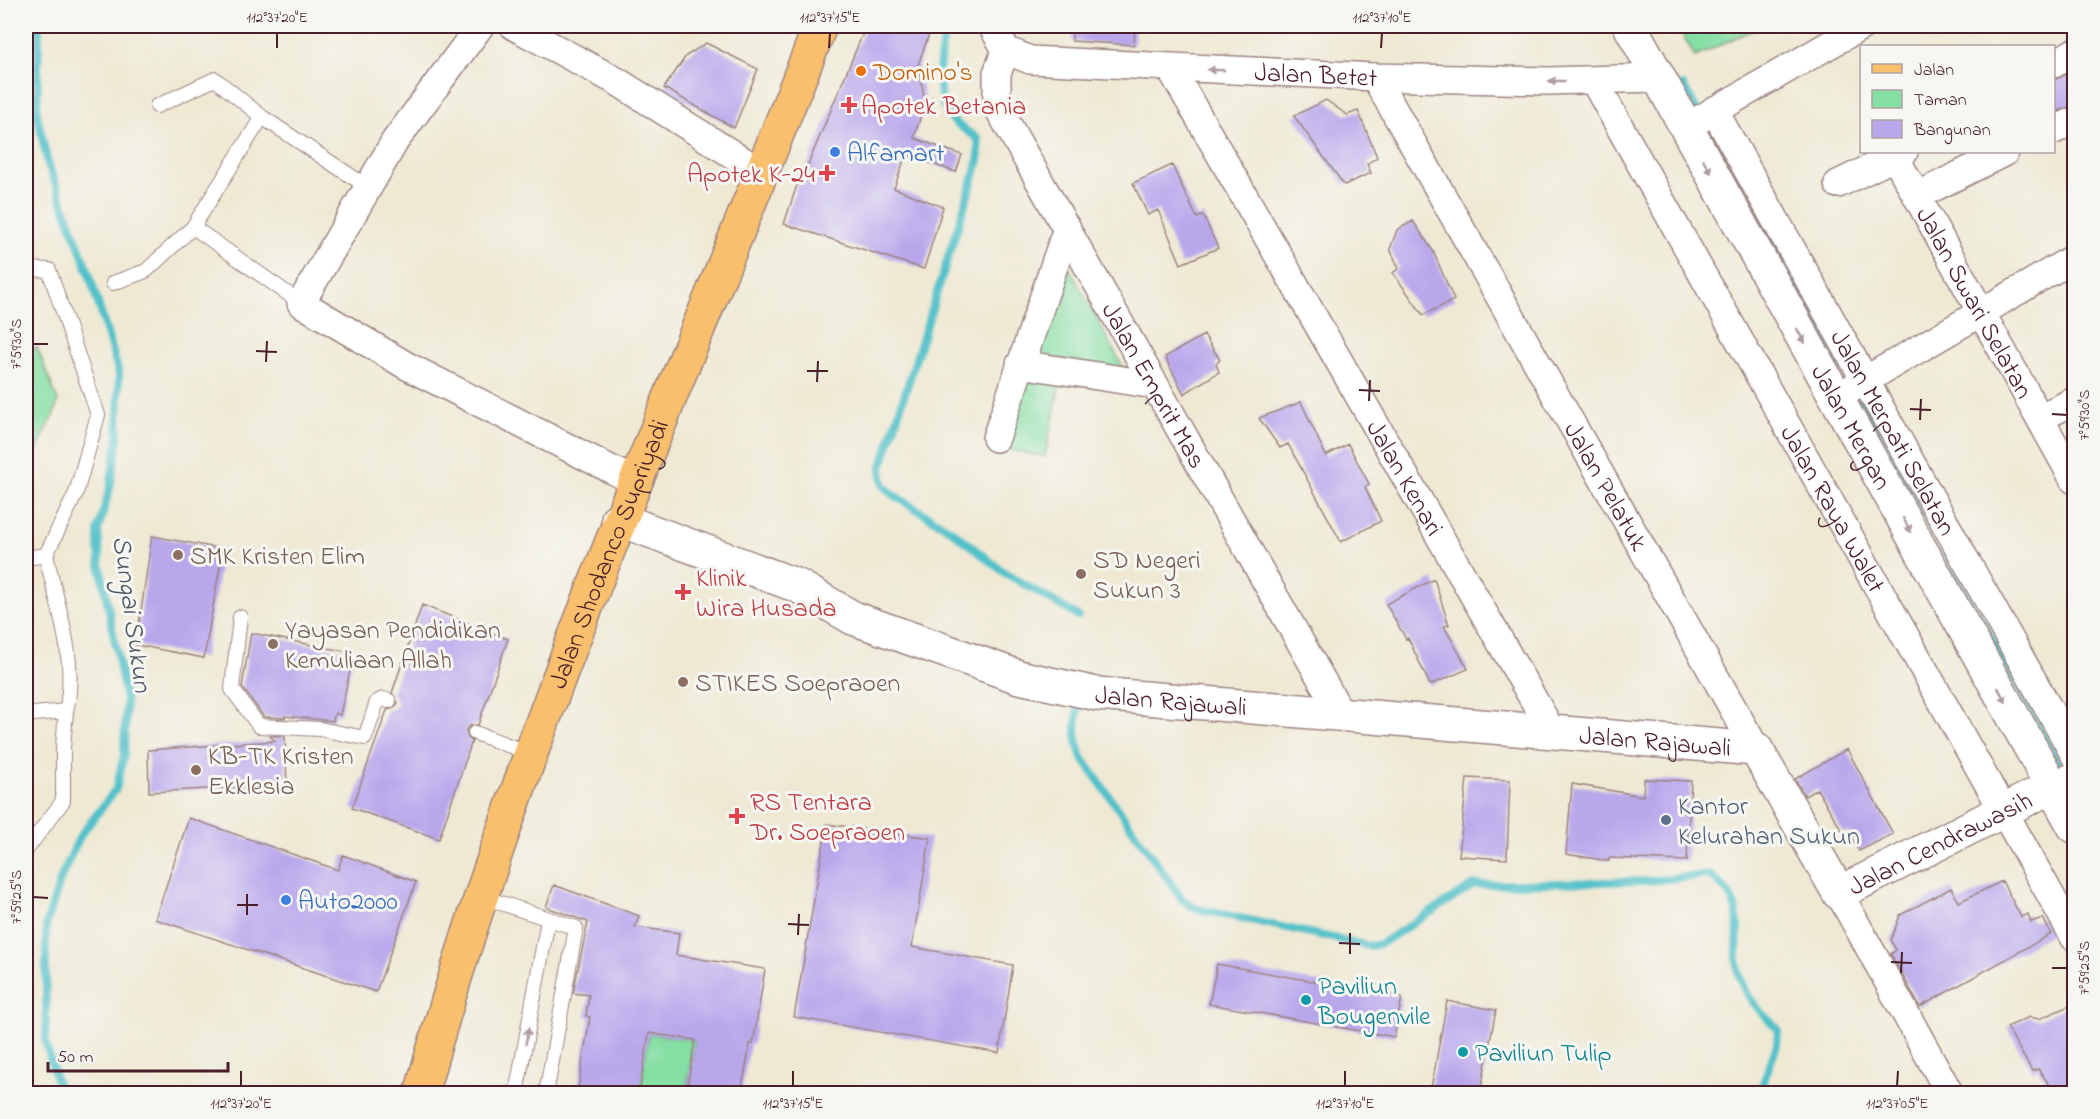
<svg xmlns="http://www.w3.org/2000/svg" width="2100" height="1119" font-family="'Indie Flower',sans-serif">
<rect width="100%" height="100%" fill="#f6f6f2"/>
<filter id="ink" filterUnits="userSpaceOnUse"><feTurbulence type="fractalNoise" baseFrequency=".0167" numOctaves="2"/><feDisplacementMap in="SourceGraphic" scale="12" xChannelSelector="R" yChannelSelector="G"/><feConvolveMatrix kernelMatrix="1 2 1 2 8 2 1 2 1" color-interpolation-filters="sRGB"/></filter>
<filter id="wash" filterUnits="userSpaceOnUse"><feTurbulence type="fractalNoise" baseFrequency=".008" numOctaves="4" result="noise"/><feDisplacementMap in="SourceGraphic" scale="24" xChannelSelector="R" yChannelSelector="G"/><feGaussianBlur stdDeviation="1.35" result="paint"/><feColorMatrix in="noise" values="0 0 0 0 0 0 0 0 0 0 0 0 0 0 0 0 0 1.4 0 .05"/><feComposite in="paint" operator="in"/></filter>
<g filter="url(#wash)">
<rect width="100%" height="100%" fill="#efe9d4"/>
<path fill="#85dea3" stroke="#687e67" stroke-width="1.5" d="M1678,26H1760L1695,57Z
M1067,264L1124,369L1037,356Z
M37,347L58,401L54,414L26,473V351Z
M1030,376L1061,379L1045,457L1000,448Z
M26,709L32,755L26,797Z
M649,1033L695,1040L686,1093L639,1094Z"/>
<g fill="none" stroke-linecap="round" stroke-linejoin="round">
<path stroke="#53c1c9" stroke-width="8" d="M39,26L37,115L48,164L89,273L119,373L118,439L110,488L98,531L100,564L126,700L124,755L116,789L80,836L62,875L46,925V1043L60,1094
M946,26C940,54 933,88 948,115C954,124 969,132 978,139L979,160L881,469L883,484L892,494L951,530L1005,573L1078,616
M1683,85L1843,368
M1860,399L2062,766
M1078,710C1075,729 1075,742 1083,759L1182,899L1194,908L1370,946L1380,944L1474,885L1645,881L1709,875C1761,912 1722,945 1745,989C1752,1004 1766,1018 1778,1029L1777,1045L1759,1094"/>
</g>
<g id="blocks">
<path fill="#b9a7ec" d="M866,26H932L918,65L925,102L914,138L962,155L956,172L906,155L894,188L943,207L924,269L784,224L801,173L804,174Z
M1072,26H1135L1134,45L1072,41Z
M706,43L758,69L734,128L664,88L686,56Z
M2074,70V105L2054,113V80Z
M1326,100L1347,115L1358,111L1377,157L1367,164L1371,173L1344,185L1294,116Z
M1172,165L1197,218L1203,215L1218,248L1181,264L1158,210L1148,215L1133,183Z
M1413,221L1433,251L1454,300L1423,315L1393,273L1399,268L1390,249L1397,230Z
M1204,335L1220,360L1216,364L1219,372L1184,394L1165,357Z
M1301,402L1326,456L1348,444L1369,484L1365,487L1381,521L1341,542L1288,444L1280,448L1259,418Z
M152,536L223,549L204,658L136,645Z
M1434,579L1449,625L1444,626L1468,669L1430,685L1408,638L1406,639L1386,604Z
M422,605L508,639L478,725L470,726L466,730L468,738L472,741L439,839L352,808L387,710L394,708L398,703L392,693Z
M251,633L354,653L340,715L335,713L333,721L285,716V718L264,717L242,687Z
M270,736H285L287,785L149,792L148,750L275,741Z
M1847,749L1893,834L1859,851L1848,831L1844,834L1817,789L1805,796L1795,779Z
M1467,778L1510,780L1507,859L1459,856Z
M1644,779L1691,781L1687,861L1609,858V861L1566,854L1572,784L1643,796Z
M189,818L338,870L343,855L416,882L376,992L155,919Z
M827,824L930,838L912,947L1013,965L999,1053L794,1017Z
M2002,881L2021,917L2028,914L2031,922L2043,918L2051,934L1920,1007L1891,954L1896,950L1891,940L1900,915L1951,888L1959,902Z
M554,885L639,916L635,927L679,933L676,955L765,969L753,1044H750L741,1094H686L695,1040L649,1033L639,1094H577L590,1017L586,1016L589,995L573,993L588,922L546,907Z
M1217,964L1402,997L1394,1037L1209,1004Z
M1447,1001L1496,1010L1480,1094H1430Z
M2069,1006L2074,1015V1094H2056L2038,1069L2032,1071L2007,1027L2029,1017L2039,1019Z"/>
</g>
</g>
<g filter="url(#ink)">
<use href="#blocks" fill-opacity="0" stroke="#9c8480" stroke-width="1.5"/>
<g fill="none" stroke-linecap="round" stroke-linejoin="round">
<defs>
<path id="service" d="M157,106L215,79L262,117L366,186
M193,227L301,303
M26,269L49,270L98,415L76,493L46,555L26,558
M113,283L146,271L193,227L262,117
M240,617L232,689L259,726L320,729L365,738L377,702L383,699L389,701
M34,714L66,711C78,660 57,605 46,555
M475,733L529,753
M26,850L63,801V748L66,711
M480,896L576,928L546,1094
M516,1094L548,920"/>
<g id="minor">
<path d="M480,26L395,141L301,303L407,366L634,481"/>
<path d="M514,26L618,82L762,173"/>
<path id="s1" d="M992,26L1006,50L1030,60L1375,77L1547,81L1658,78"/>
<path id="s2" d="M1006,50L997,73V106L1341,714"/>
<path d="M2054,64L2074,52"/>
<path id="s3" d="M1171,69L1551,730"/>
<path id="s4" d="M1375,77L1756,749"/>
<path id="s5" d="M1594,81L2074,937"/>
<path id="s6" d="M1714,110L2074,754"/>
<path d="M1700,119L1862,26"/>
<path d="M2054,130L2074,121"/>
<path id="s7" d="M1895,157L2074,480"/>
<path d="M1838,184L1904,152"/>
<path d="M1917,196L2005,152"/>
<path d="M1020,364L1155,385"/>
<path d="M1852,388L2074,258"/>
<path d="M2040,418L2074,401"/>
<path d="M996,438L1067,228"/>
<path d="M2053,786L2074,776"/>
<path d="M1839,893L1950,1094"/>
</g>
<g id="tertiary">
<path id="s8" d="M1630,26L2074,826"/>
<path id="s9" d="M618,519L798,586L853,618L1019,677L1097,694L1756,749L1839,893L2053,786"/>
</g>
<g id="primary">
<path id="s10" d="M421,1094C522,726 682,380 820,26"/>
</g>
</defs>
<use href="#service" stroke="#9c8480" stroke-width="16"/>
<use href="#minor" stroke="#9c8480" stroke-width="30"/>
<use href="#tertiary" stroke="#9c8480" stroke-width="36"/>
<use href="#primary" stroke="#9c8480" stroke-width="36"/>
<use href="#service" stroke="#fff" stroke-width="14"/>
<use href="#minor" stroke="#fff" stroke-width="27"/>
<use href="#tertiary" stroke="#fff" stroke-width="33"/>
<use href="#primary" stroke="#f9bf6d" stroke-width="33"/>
</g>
<defs><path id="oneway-solid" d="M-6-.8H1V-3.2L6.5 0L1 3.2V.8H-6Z" transform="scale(1.5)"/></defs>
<g fill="#ae9aa0">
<use href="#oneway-solid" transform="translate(1216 70) rotate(-178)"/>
<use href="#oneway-solid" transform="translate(1557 81) rotate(180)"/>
<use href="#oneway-solid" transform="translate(1707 166) rotate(61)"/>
<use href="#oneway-solid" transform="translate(1801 336) rotate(61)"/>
<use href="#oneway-solid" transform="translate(1907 525) rotate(61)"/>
<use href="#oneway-solid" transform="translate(2002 695) rotate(61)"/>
<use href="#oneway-solid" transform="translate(527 1036) rotate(-80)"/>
</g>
</g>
<path fill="none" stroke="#4a1f2b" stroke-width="2" d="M277,48V33M829,48L830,33M1381,48L1382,33M33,344H48M256,351L277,352M266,362L267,341M807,371H828M817,382L818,361M1359,390L1380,391M1369,401L1370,380M1910,409L1931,410M2052,414L2067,415M1920,420L1921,399M33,897L48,898M237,905H258M247,915V894M788,924L809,925M798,935L799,914M1339,943L1360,944M1350,954V933M1891,962L1912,963M2052,968H2067M1901,973L1902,952M241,1086V1071M793,1086V1071M1345,1086V1071M1897,1086L1898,1071"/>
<circle fill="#e8710a" stroke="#f6f6f2" stroke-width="2" cx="861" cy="71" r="6"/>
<g fill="#e0444e" stroke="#f6f6f2" stroke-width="2">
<path d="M846 96h6v6h6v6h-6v6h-6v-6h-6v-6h6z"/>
<path d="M824 164h6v6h6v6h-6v6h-6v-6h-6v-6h6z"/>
<path d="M680 583h6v6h6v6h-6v6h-6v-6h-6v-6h6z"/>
<path d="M734 807h6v6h6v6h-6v6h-6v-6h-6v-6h6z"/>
</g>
<g fill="#3f7fe0" stroke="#f6f6f2" stroke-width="2">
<circle cx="835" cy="152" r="6"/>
<circle cx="286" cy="900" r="6"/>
</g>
<g fill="#8d6e63" stroke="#f6f6f2" stroke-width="2">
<circle cx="178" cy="555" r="6"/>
<circle cx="1081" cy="574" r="6"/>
<circle cx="273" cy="644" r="6"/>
<circle cx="683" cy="682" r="6"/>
<circle cx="196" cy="770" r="6"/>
</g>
<circle fill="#5c6f8a" stroke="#f6f6f2" stroke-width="2" cx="1666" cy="820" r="6"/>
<g fill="#0f9aa8" stroke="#f6f6f2" stroke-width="2">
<circle cx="1306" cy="1000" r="6"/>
<circle cx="1463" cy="1052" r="6"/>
</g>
<g text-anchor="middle" stroke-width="6" stroke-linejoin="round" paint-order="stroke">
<g font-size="26" fill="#c56008" stroke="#f6f6f2" text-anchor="start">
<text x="873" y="80">Domino's</text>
</g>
<g font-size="26" fill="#4a1f2b" stroke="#f6f6f2">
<text dy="9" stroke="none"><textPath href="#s1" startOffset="340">Jalan Betet</textPath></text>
<text dy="9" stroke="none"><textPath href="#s7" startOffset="166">Jalan Swari Selatan</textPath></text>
<text dy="9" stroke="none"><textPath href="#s2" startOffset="378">Jalan Emprit Mas</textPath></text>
<text dy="9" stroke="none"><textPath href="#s8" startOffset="458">Jalan Mergan</textPath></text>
<text dy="9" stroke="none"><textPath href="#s6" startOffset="369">Jalan Merpati Selatan</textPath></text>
<text dy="9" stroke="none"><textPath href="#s3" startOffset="471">Jalan Kenari</textPath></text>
<text dy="9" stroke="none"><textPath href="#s4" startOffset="470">Jalan Pelatuk</textPath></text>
<text dy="9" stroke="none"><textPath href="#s5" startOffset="490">Jalan Raya Walet</textPath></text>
<text dy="9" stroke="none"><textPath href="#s10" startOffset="572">Jalan Shodanco Supriyadi</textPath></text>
<text dy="9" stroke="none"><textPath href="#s9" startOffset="586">Jalan Rajawali</textPath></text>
<text dy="9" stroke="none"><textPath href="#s9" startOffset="1072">Jalan Rajawali</textPath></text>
<text dy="9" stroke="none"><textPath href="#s9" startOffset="1452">Jalan Cendrawasih</textPath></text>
</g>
<g font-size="26" fill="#be3a42" stroke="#f6f6f2" text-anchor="start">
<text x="861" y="114">Apotek Betania</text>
<text x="815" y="182" text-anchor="end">Apotek K-24</text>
<text x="696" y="586">Klinik<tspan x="696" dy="30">Wira Husada</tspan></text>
<text x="750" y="810">RS Tentara<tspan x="750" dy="30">Dr. Soepraoen</tspan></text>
</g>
<g font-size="26" fill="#366cbe" stroke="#f6f6f2" text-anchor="start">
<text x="847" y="161">Alfamart</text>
<text x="298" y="909">Auto2000</text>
</g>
<g font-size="26" fill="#785e54" stroke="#f6f6f2" text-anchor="start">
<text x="190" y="564">SMK Kristen Elim</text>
<text x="1093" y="568">SD Negeri<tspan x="1093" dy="30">Sukun 3</tspan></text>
<text x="285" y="638">Yayasan Pendidikan<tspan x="285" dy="30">Kemuliaan Allah</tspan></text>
<text x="695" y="691">STIKES Soepraoen</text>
<text x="208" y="764">KB-TK Kristen<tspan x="208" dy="30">Ekklesia</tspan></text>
</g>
<g font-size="26" fill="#4e5e75" stroke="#f6f6f2" text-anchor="start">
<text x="1678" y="814">Kantor<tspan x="1678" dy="30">Kelurahan Sukun</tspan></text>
</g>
<g font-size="26" fill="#0d838f" stroke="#f6f6f2" text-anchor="start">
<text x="1318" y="994">Paviliun<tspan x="1318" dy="30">Bougenvile</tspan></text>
<text x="1475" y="1061">Paviliun Tulip</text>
</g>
<g font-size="27" font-style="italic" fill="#4d5862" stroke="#f6f6f2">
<text transform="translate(133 614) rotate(82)" y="9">Sungai Sukun</text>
</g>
</g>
<rect width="2100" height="1119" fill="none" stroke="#f6f6f2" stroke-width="66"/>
<rect x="1860" y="45" width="195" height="108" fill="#f6f6f2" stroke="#b1a0a2" stroke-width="1.5"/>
<rect x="1872" y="64" width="30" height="9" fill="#f9bf6d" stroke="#b1a0a2" stroke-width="1.5"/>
<text x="1914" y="75" font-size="18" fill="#4a1f2b">Jalan</text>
<rect x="1872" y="90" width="30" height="18" fill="#85dea3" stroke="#b1a0a2" stroke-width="1.5"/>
<text x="1914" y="105" font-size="18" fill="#4a1f2b">Taman</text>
<rect x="1872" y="120" width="30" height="18" fill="#b9a7ec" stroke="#b1a0a2" stroke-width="1.5"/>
<text x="1914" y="135" font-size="18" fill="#4a1f2b">Bangunan</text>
<path d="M48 1062v9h180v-9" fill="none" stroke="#4a1f2b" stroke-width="3"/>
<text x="57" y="1062" font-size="18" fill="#4a1f2b" stroke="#f6f6f2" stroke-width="4.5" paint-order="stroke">50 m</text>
<rect x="33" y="33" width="2034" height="1053" fill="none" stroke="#4a1f2b" stroke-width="2"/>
<g font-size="15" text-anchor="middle" fill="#4a1f2b">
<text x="277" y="22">112°37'20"E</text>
<text x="830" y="22">112°37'15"E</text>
<text x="1382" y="22">112°37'10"E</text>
<text transform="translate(16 344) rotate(-90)" y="5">7°59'30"S</text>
<text transform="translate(2084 415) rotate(-90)" y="5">7°59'30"S</text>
<text transform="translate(16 897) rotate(-90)" y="5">7°59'25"S</text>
<text transform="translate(2084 968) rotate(-90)" y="5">7°59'25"S</text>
<text x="241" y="1108">112°37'20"E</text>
<text x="793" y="1108">112°37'15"E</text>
<text x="1345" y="1108">112°37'10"E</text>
<text x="1897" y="1108">112°37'05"E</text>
</g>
</svg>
